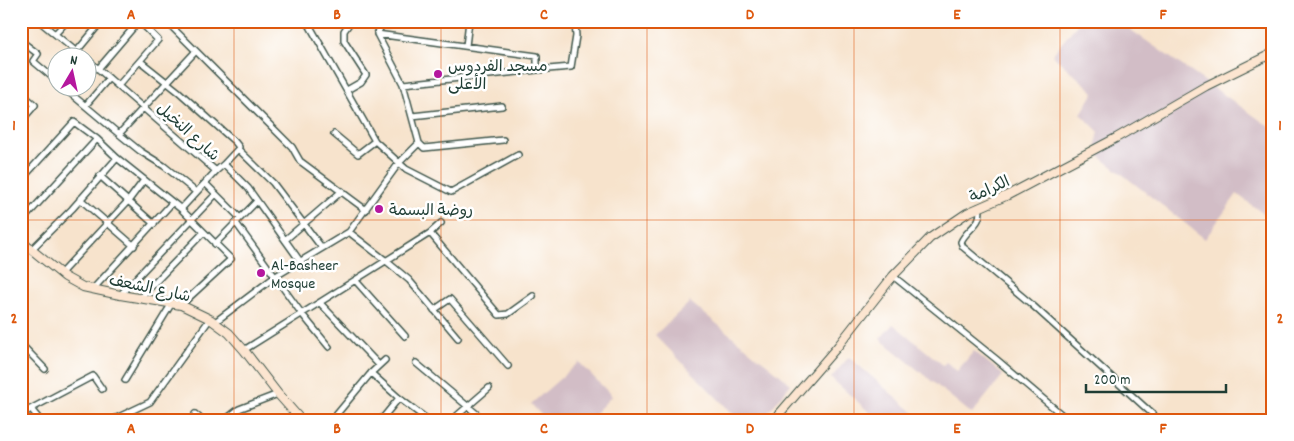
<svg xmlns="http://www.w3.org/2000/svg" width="1294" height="441" font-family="Dekko,'Playpen Sans Arabic',sans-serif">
<rect width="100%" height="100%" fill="#fff"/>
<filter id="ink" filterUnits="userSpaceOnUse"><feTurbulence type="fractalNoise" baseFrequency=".02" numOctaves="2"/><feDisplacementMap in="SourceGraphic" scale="10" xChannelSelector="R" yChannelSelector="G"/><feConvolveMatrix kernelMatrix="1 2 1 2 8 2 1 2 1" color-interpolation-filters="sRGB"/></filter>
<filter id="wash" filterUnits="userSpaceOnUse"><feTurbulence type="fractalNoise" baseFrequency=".0096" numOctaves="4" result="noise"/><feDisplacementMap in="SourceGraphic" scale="20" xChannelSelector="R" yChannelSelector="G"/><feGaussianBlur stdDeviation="1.12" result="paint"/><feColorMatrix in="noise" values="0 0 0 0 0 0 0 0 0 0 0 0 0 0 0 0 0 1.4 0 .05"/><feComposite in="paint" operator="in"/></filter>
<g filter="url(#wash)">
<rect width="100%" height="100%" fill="#f7e3cc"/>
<path fill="#d2bdc6" d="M1080,21H1118L1273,129V221L1237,194L1205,239L1099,156L1096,144L1099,132L1081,114L1094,92L1052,55Z
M690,302L791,384L762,420H739L655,335Z
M893,324L943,365L946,362L957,371L974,351L1003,375L972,414L880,339Z
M849,357L922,420H878L831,378Z
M579,362L612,396L596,412L597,414L592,420H546L531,404Z"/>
</g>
<g filter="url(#ink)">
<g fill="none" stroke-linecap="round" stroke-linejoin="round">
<defs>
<path id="street" d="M39,21L84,58
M166,21L292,147L300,161L366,210
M307,21L375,141L406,169L451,192L518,155
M384,21L377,34L403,84L419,143L424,148L503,140
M21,25L24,21
M55,34L67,21
M377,34L537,56V70L403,84
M21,41L38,54L33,61L58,82
M466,46L469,21
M77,51L102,21
M88,60L216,171L224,164L248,188L300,261
M140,61L179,92L235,142L239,147L238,149L273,183L322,248
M98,69L139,21
M537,70L571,67L576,36L575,23L573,21
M118,86L158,40L139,21
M64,88L119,134L140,151L164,166L196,192
M347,90L361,82L366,75L344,41V31L351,21
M21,93L35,105L21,121
M86,105L109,78
M412,116L502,106
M119,134L196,51
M334,134L358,154L375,141
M224,164L238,149
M100,176L154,224
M21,180L74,122L97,139L117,158L181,209L231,259L181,305
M205,183L240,218
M80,199L134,246
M979,207C984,224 966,229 961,242L963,247L1030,303L1159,420
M181,209L216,171
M21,222L97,139
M236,223L302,314L329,347
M349,232L385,260L409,280L458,338
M430,233L499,315L508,314L533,296
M285,240L342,191
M215,244L257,201
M31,250L72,209L117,158
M61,273L129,200L144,180
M893,276L996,359L1068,420
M355,280L405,336
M93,289L172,203
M120,295L216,194
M140,298L204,232
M320,303L379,365
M434,310L450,299L508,366
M215,322L276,276L349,232L399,163L419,143
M21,344L45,369
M244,350L430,233L441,223
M21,358L27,351
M416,363L484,420
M371,373L399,398L428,420
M125,380L172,303
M21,403L28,411
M31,409L40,420
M21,414L93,376L102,389
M195,414L202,420
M112,420L150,402L210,319
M225,420L239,409L278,394
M332,420L371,373L385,360
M381,420L399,398
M452,420L489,388"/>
<path id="secondary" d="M21,241L65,277L83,287L120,295L181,305L210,319L229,333L244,350L278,394L301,420
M774,420L838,346L893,276L930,238L967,213L1008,195L1116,138L1206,86L1273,53"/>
</defs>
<use href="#street" stroke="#3f564b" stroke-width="8"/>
<use href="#secondary" stroke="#3f564b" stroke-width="10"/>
<use href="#street" stroke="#fff" stroke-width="5"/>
<use href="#secondary" stroke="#fce5d0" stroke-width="8"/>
</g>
</g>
<path fill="none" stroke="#de580e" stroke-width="1" stroke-opacity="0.55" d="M234,21V420M441,21V420M647,21V420M854,21V420M1060,21V420M21,220H1273"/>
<g fill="#b5179e" stroke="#fff" stroke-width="2">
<circle cx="438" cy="74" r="5"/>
<circle cx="379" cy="209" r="5"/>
<circle cx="261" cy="273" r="5"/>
</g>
<g text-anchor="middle" stroke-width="5" stroke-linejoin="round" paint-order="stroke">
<g font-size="16" fill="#1f3d34" stroke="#fff" text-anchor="start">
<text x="448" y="71">مسجد الفردوس<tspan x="448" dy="18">الأعلى</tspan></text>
<text x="389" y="215">روضة البسمة</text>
<text x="271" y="270">Al-Basheer<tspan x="271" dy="18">Mosque</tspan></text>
</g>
<g font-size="16" fill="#1f3d34" stroke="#fff">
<text transform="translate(189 131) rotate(42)" y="6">شارع النخيل</text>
<text transform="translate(989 188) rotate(-25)" y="6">الكرامة</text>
<text transform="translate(150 287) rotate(12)" y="6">شارع الشعف</text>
</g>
</g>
<rect width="1294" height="441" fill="none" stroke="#fff" stroke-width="55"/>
<g transform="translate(72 72) rotate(9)"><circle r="24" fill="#ffffff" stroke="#a5b1ae"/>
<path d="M0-4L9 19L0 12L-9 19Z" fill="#b5179e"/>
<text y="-8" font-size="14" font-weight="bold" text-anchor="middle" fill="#1f3d34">N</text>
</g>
<path d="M1086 384v8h140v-8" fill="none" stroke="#1f3d34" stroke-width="2.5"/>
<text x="1094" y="384" font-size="15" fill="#1f3d34" stroke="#ffffff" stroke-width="4" paint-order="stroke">200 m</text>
<rect x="28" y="28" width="1238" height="386" fill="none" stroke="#de580e" stroke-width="2"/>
<g font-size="16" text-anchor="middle" font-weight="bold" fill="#de580e">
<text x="131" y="19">A</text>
<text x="337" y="19">B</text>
<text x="544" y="19">C</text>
<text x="750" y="19">D</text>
<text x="957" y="19">E</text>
<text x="1163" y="19">F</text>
<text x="14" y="130">1</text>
<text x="1280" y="130">1</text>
<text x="14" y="323">2</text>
<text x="1280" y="323">2</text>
<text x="131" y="433">A</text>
<text x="337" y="433">B</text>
<text x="544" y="433">C</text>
<text x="750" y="433">D</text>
<text x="957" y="433">E</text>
<text x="1163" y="433">F</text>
</g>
</svg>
